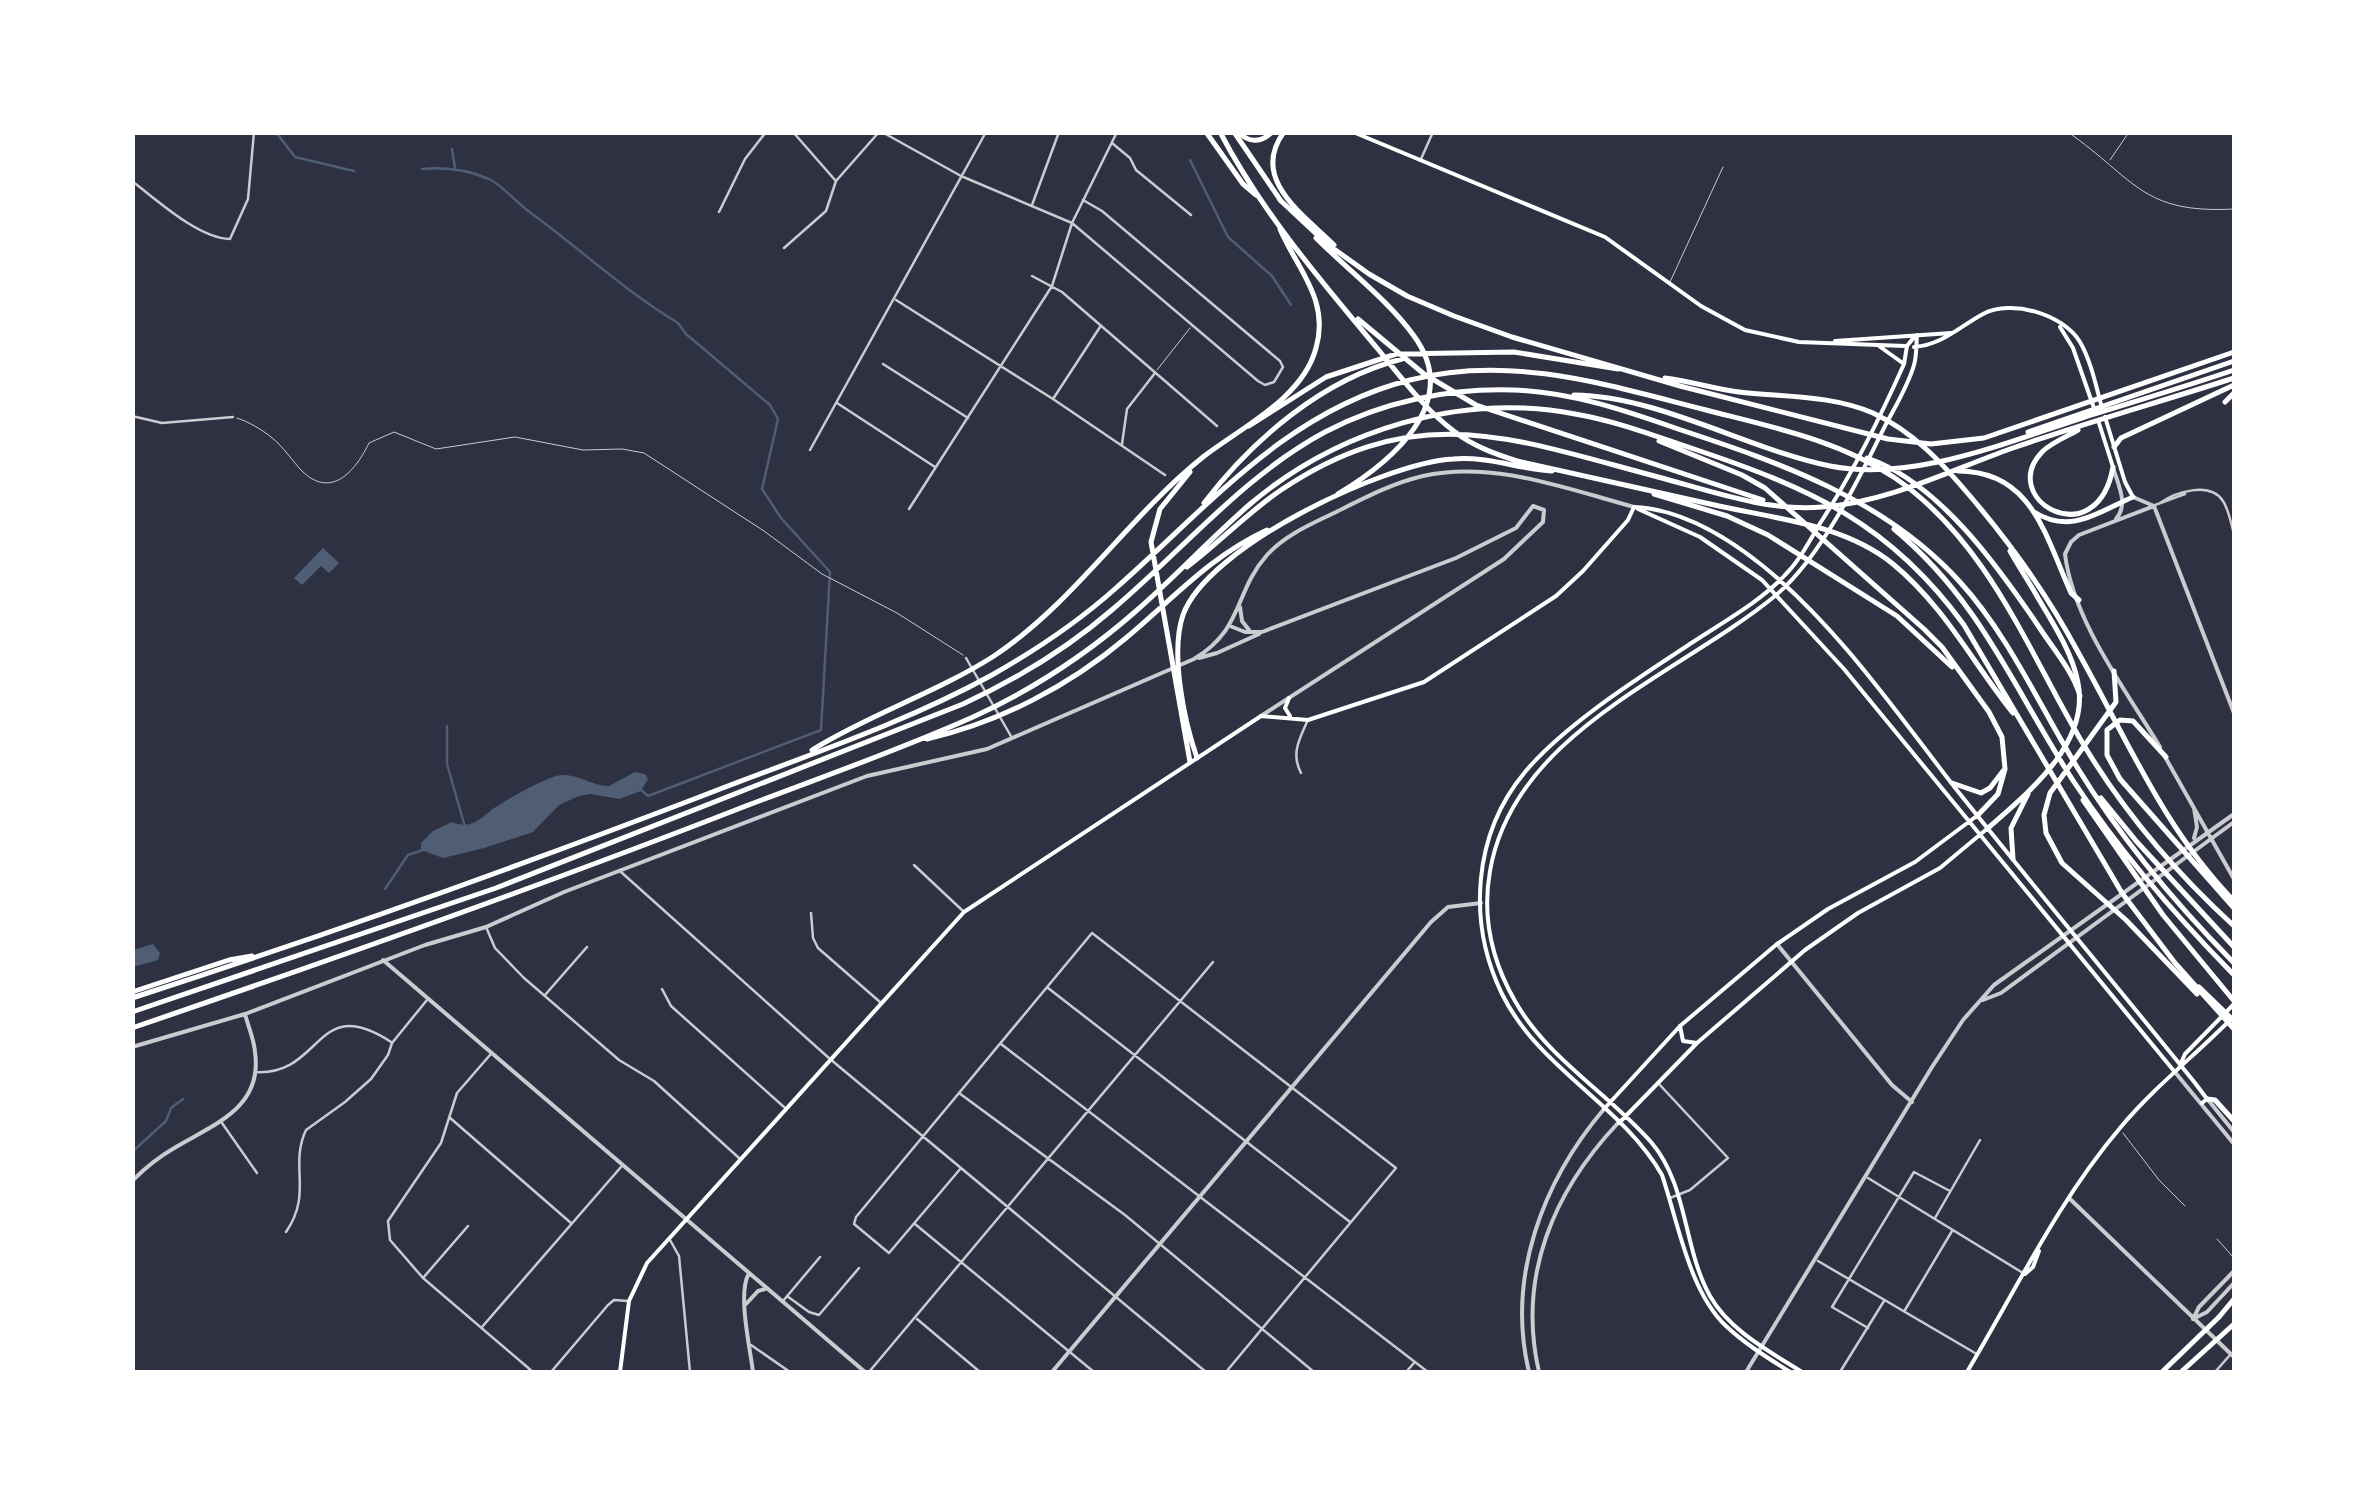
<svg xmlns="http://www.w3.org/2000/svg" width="2367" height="1505" font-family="Mulish,sans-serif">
<rect width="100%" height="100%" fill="#2d3142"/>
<path fill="#4f5d75" d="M323,548L339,563L329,573L321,566L302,585L294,578Z
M635,772L645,774L648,779L641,791L619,799L591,794L579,796L559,805L533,832L484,848L443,858L421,850V843L433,831L452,822C475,831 482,815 499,805C515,795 538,782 556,776C575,771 590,786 609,786Z
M153,944L160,953L158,960L133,967V950Z"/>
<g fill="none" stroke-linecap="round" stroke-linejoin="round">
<path stroke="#4f5d75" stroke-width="2.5" d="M273,132L279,136L295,157L354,171
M452,149L455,168
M1190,160L1228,237L1272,276L1291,305
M422,169C444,167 468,170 489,179C505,187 516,203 531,213C580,249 625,291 678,323L686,334L770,405L778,419L762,489L781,518L830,572L821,730L648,796L640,789
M447,726V764L465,827
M385,889L408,855L423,850
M132,1152L166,1121L171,1108L183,1099"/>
<path stroke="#caccd0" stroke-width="1" d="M2068,132C2136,180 2142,214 2234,209
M2110,160L2129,132
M1670,282L1723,167
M1157,370L1190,328
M237,418C249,422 261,429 271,437C284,447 292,461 303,472C333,500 357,468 369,443L394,432L436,449L515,437L583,450L622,449L644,453L764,531L822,574L897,613L963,655
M2123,1133L2159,1180L2185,1206
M2217,1239L2234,1258"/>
<path stroke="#caccd0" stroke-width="2.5" d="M793,132L835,180
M882,132L961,176L1072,223L1258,381L1265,385L1274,382L1283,367L1280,361L1102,211L1083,200
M1112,143L1130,158L1136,170L1191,215
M1421,159L1433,132
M132,181C157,200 198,238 230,239L248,199L254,132
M1032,205L1059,132
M719,212L745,159L766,132
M784,248L826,211L836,181L879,132
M1032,276L1062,292L1217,426
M896,300L1053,399L1165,475
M883,364L968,418
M1053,399L1100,327
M837,403L935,467
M132,416L162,423L233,417
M1122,444L1127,409L1155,373
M810,450L986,132
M2160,503C2175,492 2210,481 2223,501C2229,510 2231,524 2234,534
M2155,505L2185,494
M909,509L1052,286L1072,223L1117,132
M966,658L1012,738
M1301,773C1291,754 1299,740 1307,722
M914,865L963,911
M621,872L830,1059L1206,1372
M811,913L813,938L818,948L880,1002
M486,927L495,948L524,978L619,1060L654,1081L739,1158
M1048,988L1350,1222
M662,989L671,1006L784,1107
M545,995L587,947
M1001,1044L1428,1372
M490,1055L457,1093L441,1143L388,1221L390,1240L423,1278L533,1372
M255,1072C324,1076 314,992 391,1042
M1659,1084L1728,1158L1690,1190L1670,1198
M959,1093L1125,1215L1314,1372
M449,1117L571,1223
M222,1123L257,1173
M961,1168L889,1253L854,1224L856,1217L1092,933L1396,1168L1226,1372
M1868,1178L2023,1273
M1935,1218L1980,1140
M915,1224L1094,1372
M286,1232C313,1193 289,1166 306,1130L345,1102L371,1079L388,1055L392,1043L427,1000
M670,1240L679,1256L690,1372
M1818,1261L1975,1353
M423,1278L468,1226
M787,1296L809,1312L819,1315L859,1268
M783,1301L820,1257
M1905,1310L1952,1231
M917,1319L980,1372
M482,1327L621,1167
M1868,1328L1832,1307L1914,1172L1950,1191
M751,1345L790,1372
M551,1372L608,1305L614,1300L628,1301
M869,1372L1213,962
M1406,1372L1414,1363
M1840,1372L1884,1301
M2215,1372L2230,1355"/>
<path stroke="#caccd0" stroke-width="4" d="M2113,467C2118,485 2129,504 2116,519
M2133,497L2154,506L2234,713
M2154,506L2079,535L2071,542L2065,554C2073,621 2126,690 2160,747
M1240,607L1242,621L1249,630
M1230,626L1245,632H1262L1456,558L1516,528L1533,506L1544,510L1543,522L1504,559L1261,716
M1199,658L1217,653L1259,634
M2164,755L2234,879
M2194,838L2197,827L2194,808
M1777,944L1892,1085L1912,1102
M383,960L865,1372
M1983,1000L2001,993L2234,822
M132,1047L245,1014L425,945L486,927L564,892L867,776L987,749L1194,659C1244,629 1234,592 1267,555C1286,534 1314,523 1338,511C1366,497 1393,483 1423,476C1491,460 1568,489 1634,507
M2174,1071L2234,1144
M2209,1101L2234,1132
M132,1181C145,1168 160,1156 176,1147C214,1124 263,1108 255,1052C254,1039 248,1026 245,1014
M2070,1199L2234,1357
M748,1275C738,1296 750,1347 753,1372
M746,1304L758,1291L765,1289
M2193,1319L2199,1307L2234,1271
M2193,1319L2207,1312L2234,1283
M1052,1372L1431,922L1448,907L1481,903
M1529,1372C1506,1277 1543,1181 1604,1109
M1539,1372C1517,1277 1553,1192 1618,1123
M1746,1372L1932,1067L1963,1020L1994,985L2234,814"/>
<path stroke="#fff" stroke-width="4" d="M1353,132L1605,237L1701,306L1745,330L1799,342L1905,346
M2060,327L2073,348L2095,411
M1835,341L1951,333
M1879,346L1904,364
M1914,347C1942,345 1959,327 1983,314C2012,299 2063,314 2080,342C2091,361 2096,386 2102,408
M2105,417L2125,482L2133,497
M2098,420L2113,467
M1634,507C1681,509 1727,537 1763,566C1839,628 1896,712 1956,789C2035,888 2116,985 2195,1083L2207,1099L2202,1103
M1638,509L1700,537L1762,580L1844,669L2174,1071
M1289,698L1285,708L1290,716
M1680,1026L1683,1041L1697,1043
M2180,1065L2185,1054L2234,1004
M1604,1109L1680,1026L1777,944L1828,909L1915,862L1978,815
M1619,1123L1697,1043L1805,950L1858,913L1940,868L1988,828
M2025,1274L2033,1267L2039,1251
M620,1372L629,1301L647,1263L964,912L1261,716L1308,720L1424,682L1556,596L1583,571L1628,520L1634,507
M1790,1372C1768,1358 1745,1344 1726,1326C1689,1291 1678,1222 1662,1175C1621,1104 1539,1069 1502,994C1467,922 1473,834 1525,772C1565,724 1640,677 1693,642C1723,622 1760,602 1785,575C1799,561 1809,542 1819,525C1853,473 1879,420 1904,364L1907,346L1915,336
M1802,1372C1769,1351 1729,1330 1710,1296C1683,1248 1688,1185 1651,1142C1608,1093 1547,1058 1515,1001C1492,961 1482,916 1490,871C1514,732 1677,676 1775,596C1820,559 1859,479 1885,426C1895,407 1908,386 1914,365C1917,355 1916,345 1917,335
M1967,1372C2016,1290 2058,1201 2120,1128C2155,1086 2197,1054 2234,1016"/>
<path stroke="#fff" stroke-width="5" d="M2162,1372L2219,1317
M2181,1372L2234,1324"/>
<path stroke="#fff" stroke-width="5" d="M1206,132L1243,184L1256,195
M1220,132C1261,211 1321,281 1377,348C1401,377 1424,409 1455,432C1473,446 1495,454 1517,461C1584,476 1652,491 1719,506C1778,519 1845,525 1893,564C1945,607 1972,662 2013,713
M1234,132L1281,201
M1239,132C1249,144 1262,142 1272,132
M1284,132C1249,179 1304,215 1334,245
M1280,200L1327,244L1369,274L1407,296L1454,316L1512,337L1680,386L1888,439L1931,444L1984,438L2234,352
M1316,238C1347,269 1389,301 1414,336C1463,403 1391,462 1338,494
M1358,319L1424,374L1476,405L1763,500
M1665,378C1690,381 1714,389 1739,392C1784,397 1831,395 1873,413C1914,432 1942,463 1970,496C2011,544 2048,596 2078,652C2127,739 2164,829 2234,901
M1574,395C1659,396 1747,449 1830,466C1912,482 2004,443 2082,418C2133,402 2184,387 2234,370
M2225,402L2234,393
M1249,426L1326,377L1396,354L1514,352L1618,369
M2078,430C2066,437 2053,442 2043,451C1995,499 2097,557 2113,467
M2028,432L2234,361
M1659,441L1742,475L1765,488L1924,629L1942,647L1989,712L2002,737L2005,769L1998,794L1978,815
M2114,447L2121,438L2234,385
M1867,458C1939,482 2000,569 2041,630C2055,651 2073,672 2080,696
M1958,471C2032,471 2045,535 2071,593L2079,600
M1190,472L1160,509L1151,542L1190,762
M1654,494L1727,516L1768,535L1897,616L1952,667
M1204,503C1253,439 1323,379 1402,359
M2034,512C2071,535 2098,512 2133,497
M1894,529C1982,602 2014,690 2074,782C2120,852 2175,915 2234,975
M1187,567C1219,543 1247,513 1281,490C1418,398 1514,439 1658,477C1711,491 1768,512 1822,507C1888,502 1949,471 2010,449C2084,423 2160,402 2234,378
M2114,671L2116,702L2050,793L2044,815L2046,833L2062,863L2126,920L2197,994
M927,739C1000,722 1069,686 1126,638C1174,598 1209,557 1267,530
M812,750C870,714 936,693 994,656C1075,602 1128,517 1203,457C1242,427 1303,398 1316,348C1330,300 1297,269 1280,229
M2166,757L2133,721L2120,720L2107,730V755L2120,779L2234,908
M1197,758C1184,721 1170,653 1183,615C1207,547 1384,463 1453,459C1487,456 1519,469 1552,471
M1952,783L1981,793L1990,788L2003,771
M2101,798L2137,842L2234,947
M2083,800L2163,915L2234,1001
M1988,828C2029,792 2090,743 2078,683C2073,654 2053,623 2038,598C2029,582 2019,567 2010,551
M2013,859L2011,828L2028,794
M2199,987L2234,1021
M132,992L229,960L252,956
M132,998C324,936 514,868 702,796C799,758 901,725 992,675C1036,650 1078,622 1116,588C1208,507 1286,411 1410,380C1511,354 1608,385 1706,410C1772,427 1838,440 1895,478C1988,542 2027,649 2082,742C2123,811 2175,872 2234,926
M132,1012L496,888L963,704C1017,679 1068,648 1113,609C1183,550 1243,476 1325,432C1382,402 1448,388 1513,390C1571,392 1624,410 1678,429C1781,463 1885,499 1960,582C2009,636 2039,705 2077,767C2121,839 2175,903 2234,963
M132,1028C334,959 535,888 733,811C813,780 895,752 973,717C1032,690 1087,654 1136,611C1175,577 1210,539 1249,505C1337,430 1460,392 1575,414C1616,421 1655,436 1694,449C1810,488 1890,523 1964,625L2122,893L2175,963L2234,1029
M2207,1099L2215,1100L2234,1121
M2219,1317L2234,1299"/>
</g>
<rect width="2367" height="1505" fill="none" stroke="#ffffff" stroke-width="270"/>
</svg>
